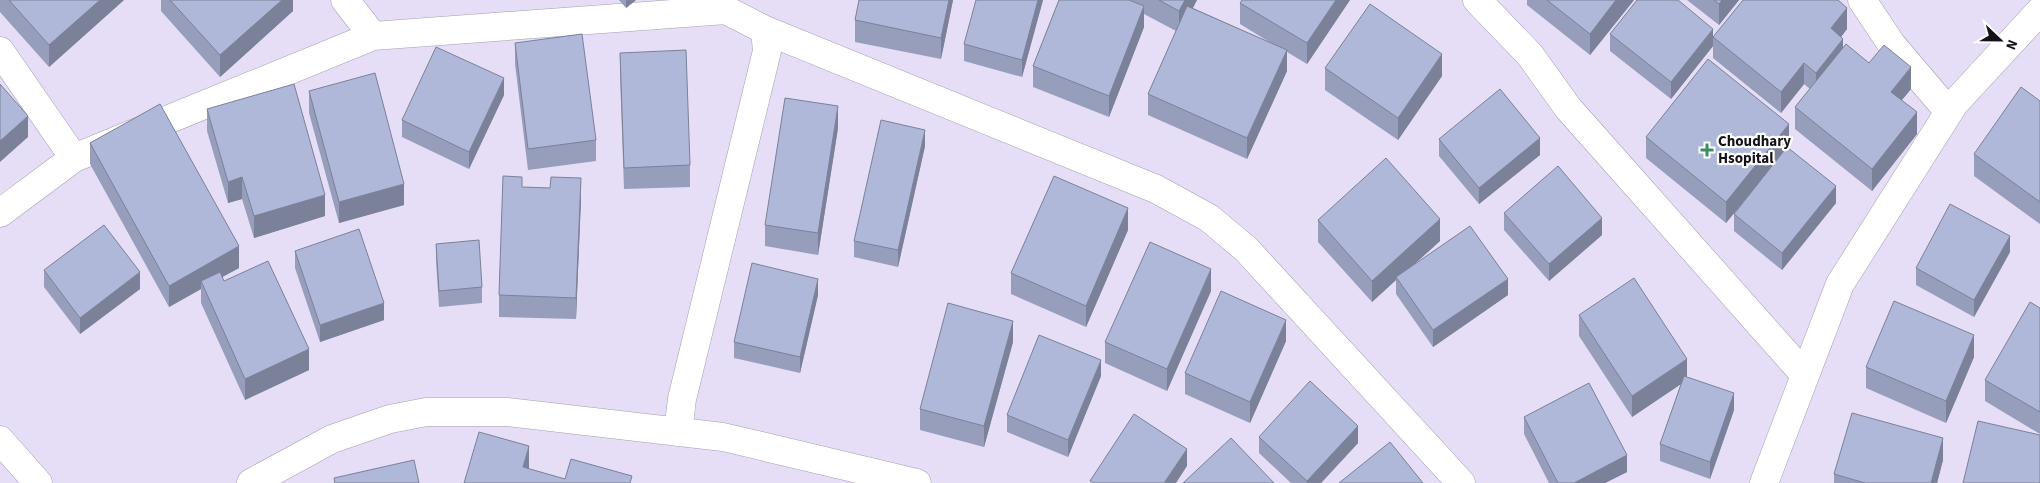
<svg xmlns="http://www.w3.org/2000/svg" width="2040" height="483" font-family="'Source Sans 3',sans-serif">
<rect width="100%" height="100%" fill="#e6ddf6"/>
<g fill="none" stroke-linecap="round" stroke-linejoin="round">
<defs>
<path id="minor" d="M345,0L373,36
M1477,0L1530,55L1568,108L1805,375
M1862,0L1892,45L1949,112
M765,30L1156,189L1209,218L1246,249L1461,483
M0,51L74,158
M0,213L74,158L373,36L726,10
M678,432L682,399L767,51L765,30L726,10L717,0
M0,440L38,483
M251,483L332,439L390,419L426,412H507L723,437L917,483
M1764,483L1840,284L1954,104L2040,11"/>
</defs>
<use href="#minor" stroke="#a69db4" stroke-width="29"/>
<use href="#minor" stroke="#fff" stroke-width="28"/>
</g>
<path fill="#969ebb" d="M0,0H124L49,67L0,12Z
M161,0H293V11L220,77L161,11Z
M619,0H636L626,8Z
M953,0L941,59L855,42V20Z
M1043,0L1022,77L964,61V44Z
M1059,0H1197L1193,8L1271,43L1240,24V3L1350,0L1307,64L1287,52V71L1247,159L1148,115V94L1176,31L1144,14V27L1109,117L1033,87V66Z
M1527,0H1634L1590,55L1527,5Z
M1687,0H1739L1719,25Z
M1847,29L1841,37L1843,47L1911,89L1902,100L1917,134L1872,191L1795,129V107L1810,89L1804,84L1781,113L1713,58V37Z
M1610,34L1713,46L1671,99L1610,51Z
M515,43L596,140V161L528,170L515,64Z
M620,53L690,165V187L624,189L620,74Z
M1325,68L1442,76L1398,140L1325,90Z
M309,91L404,205L339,223L309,113Z
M504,95L469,169L402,137V120Z
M2040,101V224L1974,176V154Z
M207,109L325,216L254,238L242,199L228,203L207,131Z
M838,128L818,255L765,246V225Z
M1646,137L1789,146L1787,147L1836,203L1782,270L1734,231V214L1763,178L1726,223L1646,158Z
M1439,139L1540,155L1479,204L1439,156Z
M90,143L239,268L222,277L224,281L309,370L245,400L201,303V289L169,307L90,164Z
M925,146L898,267L854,257V241Z
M522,187L581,199L576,319L499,317V295Z
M1504,213L1602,235L1549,281L1504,230Z
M1318,220L1440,241L1411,267L1508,295L1433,347L1396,294V280L1372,302L1318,242Z
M1128,230L1086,327L1011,294V273Z
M436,244L482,287V303L439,307L436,260Z
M295,251L384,320L320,342L295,268Z
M2010,252L1974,317L1916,285V268Z
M44,270L140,289L80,334L44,287Z
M1211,291L1167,391L1105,363V342Z
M818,295L800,373L734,358V342Z
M2040,308V434L1985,401V380Z
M1579,315L1687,377L1734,410L1710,479L1660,461V444L1681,384L1632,417L1579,336Z
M1286,341L1250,423L1185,394V373Z
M1013,342L984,447L920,430V409Z
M1974,357L1946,423L1866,388V367Z
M1101,376L1068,457L1007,432V415Z
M1524,417L1627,472L1605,483H1549L1524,434Z
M1259,437L1358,443L1321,483H1291L1259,453Z
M1943,460L1937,483H1834V474Z"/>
<path fill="#7a8198" d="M100,0H124L49,67V45Z
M282,0H293V11L220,77V55Z
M626,0H636L626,8Z
M949,0H953L941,59V38Z
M1038,0H1043L1022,77V60Z
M1185,0H1197L1179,33V11Z
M1336,0H1350L1307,64V43Z
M1616,0H1634L1590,55V34Z
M1722,0H1739L1719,25V4Z
M1144,6V27L1109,117V96Z
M1847,8V29L1831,50V28Z
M1713,29V46L1671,99V82Z
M1843,39V60L1816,94V73Z
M1287,50V71L1247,159V138Z
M1442,54V76L1398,140V118Z
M1804,63V84L1781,113V92Z
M1911,67V89L1891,113V92Z
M504,78V95L469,169V152Z
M838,106V128L818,255V233Z
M1917,112V134L1872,191V169Z
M28,116V137L0,162V141Z
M1789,124V146L1726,223V202Z
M925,130V146L898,267V250Z
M1540,138V155L1479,204V188Z
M242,177V199L228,203V182Z
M581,178V199L576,319V298Z
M404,184V205L339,223V202Z
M1836,186V203L1782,270V253Z
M325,195V216L254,238V216Z
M1128,208V230L1086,327V306Z
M1602,218V235L1549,281V264Z
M1440,219V241L1398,279L1396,277V280L1372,302V281Z
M2010,236V252L1974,317V300Z
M239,246V268L204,287L201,281V289L169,307V286Z
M1211,269V291L1167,391V369Z
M140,272V289L80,334V318Z
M818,279V295L800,373V357Z
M1508,279V295L1433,347V330Z
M384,303V320L320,342V325Z
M1286,320V341L1250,423V402Z
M1013,321V342L984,447V426Z
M1974,335V357L1946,423V401Z
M309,349V370L245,400V379Z
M1687,359V380L1632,417V396Z
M1101,360V376L1068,457V440Z
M1734,393V410L1710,479V462Z
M1358,426V443L1321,483H1307V481Z
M1943,438V460L1937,483H1931Z
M529,446V470L523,467Z
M1187,449V466L1176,483H1164Z
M1627,455V472L1605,483H1574Z"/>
<path fill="#afb8d9" stroke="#7a8198" d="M9,0H100L49,45Z
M170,0H282L220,55Z
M859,0H949L941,38L855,20Z
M976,0H1038L1022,60L964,44Z
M1059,0H1129L1144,6L1109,96L1033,66Z
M1159,0H1185L1179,11Z
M1242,0H1336L1307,43L1240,3Z
M1547,0H1616L1590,34Z
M1637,0H1678L1713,29L1671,82L1610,34Z
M1714,0H1722L1719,4Z
M1743,0H1838L1847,8L1831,28L1843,39L1816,73L1804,63L1781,92L1713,37Z
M1370,4L1442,54L1398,118L1325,68Z
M1187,6L1287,50L1247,138L1148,94Z
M582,34L596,140L528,149L515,43Z
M1846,44L1869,63L1884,45L1911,67L1891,92L1917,112L1872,169L1795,107Z
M436,47L504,78L469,152L402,120Z
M686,50L690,165L624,168L620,53Z
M1708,59L1789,124L1726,202L1646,137Z
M375,73L404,184L339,202L309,91Z
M0,84L28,116L0,141Z
M294,84L325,195L254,216L242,177L228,182L207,109Z
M2021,87L2040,101V202L1974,154Z
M1500,89L1540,138L1479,188L1439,139Z
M785,98L838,106L818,233L765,225Z
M160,104L239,246L169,286L90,143Z
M881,120L925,130L898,250L854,241Z
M1787,147L1836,186L1782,253L1734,214Z
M1386,158L1440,219L1372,281L1318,220Z
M1558,166L1602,218L1549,264L1504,213Z
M503,176L522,177V187L550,188L551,177L581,178L576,298L499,295Z
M1054,176L1128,208L1086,306L1011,273Z
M1950,204L2010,236L1974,300L1916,268Z
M104,225L140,272L80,318L44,270Z
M1470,226L1508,279L1433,330L1396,277Z
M359,229L384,303L320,325L295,251Z
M479,240L482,287L439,291L436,244Z
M1150,242L1211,269L1167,369L1105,342Z
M268,261L309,349L245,379L201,281L220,272L224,281Z
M752,263L818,279L800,357L734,342Z
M1634,278L1687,359L1632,396L1579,315Z
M1221,291L1286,320L1250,402L1185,373Z
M1894,301L1974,335L1946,401L1866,367Z
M2030,302L2040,308V412L1985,380Z
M948,303L1013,321L984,426L920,409Z
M1039,335L1101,360L1068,440L1007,415Z
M1684,376L1734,393L1710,462L1660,444Z
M1310,381L1358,426L1307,481L1259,437Z
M1589,383L1627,455L1574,483H1558L1524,417Z
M1852,413L1943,438L1931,483H1865L1834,474Z
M1134,414L1187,449L1164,483H1094L1090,481Z
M1978,421L2040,435V483H1963Z
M479,432L529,446L523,467L565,479L571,459L632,476L630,483H464Z
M1231,438L1274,483H1183Z
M1390,442L1423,483H1339Z
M414,460L419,483H335L334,478Z"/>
<path fill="#3d8f60" stroke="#fff" stroke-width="2" d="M1704.5 142.5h5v5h5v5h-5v5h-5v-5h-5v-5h5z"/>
<g text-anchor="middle" stroke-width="4.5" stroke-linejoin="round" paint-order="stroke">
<g font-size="15" font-weight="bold" fill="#141119" stroke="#fff" text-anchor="start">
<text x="1718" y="146">Choudhary<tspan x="1718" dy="17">Hsopital</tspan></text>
</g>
</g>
<g transform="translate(2000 40) rotate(112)" stroke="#ffffff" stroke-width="4" paint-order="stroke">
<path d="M0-4L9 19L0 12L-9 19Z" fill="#141119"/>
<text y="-8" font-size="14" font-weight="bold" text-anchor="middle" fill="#141119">N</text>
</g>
</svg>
